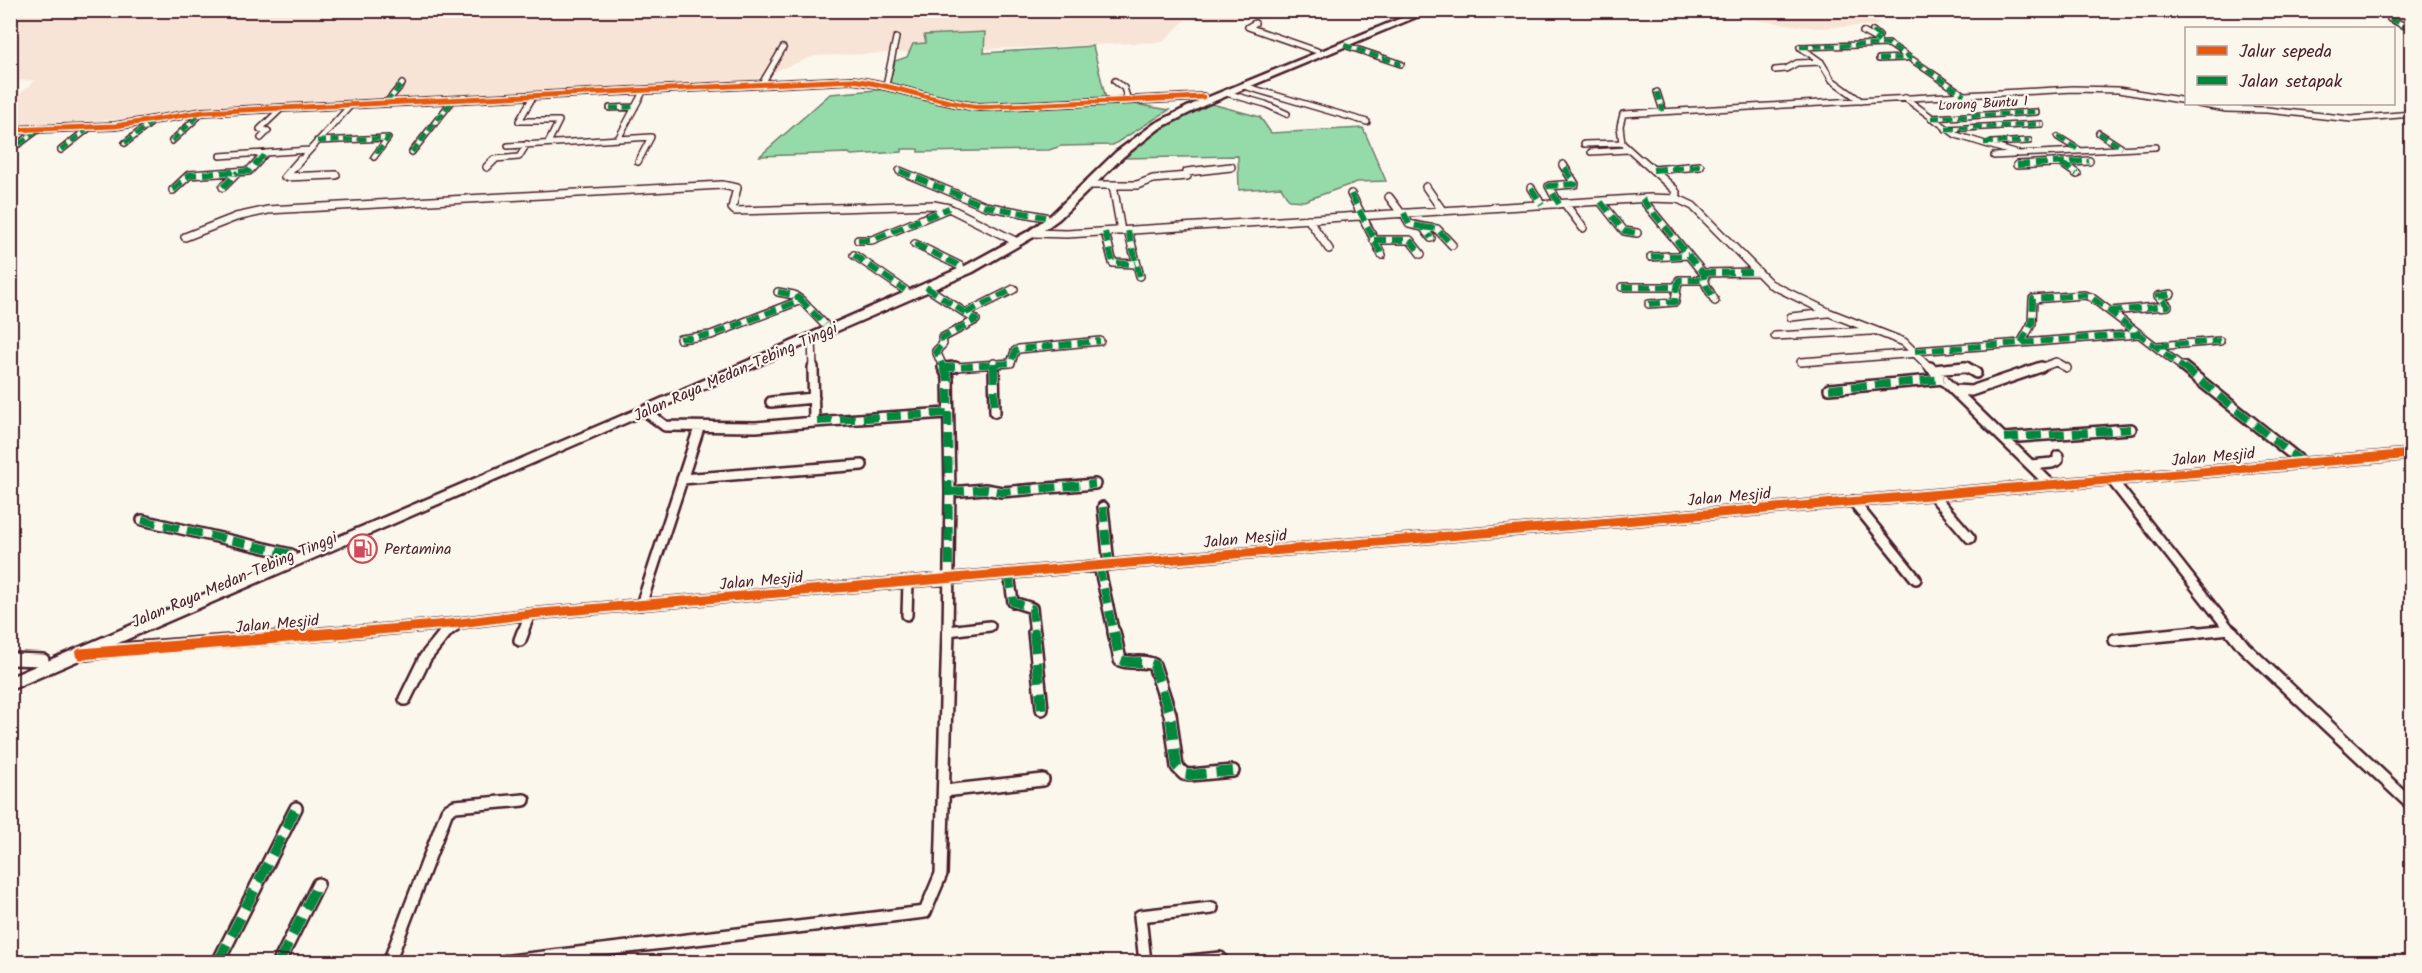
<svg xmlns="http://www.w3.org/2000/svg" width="2422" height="973" font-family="Kalam,sans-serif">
<rect width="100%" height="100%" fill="#fbf7ec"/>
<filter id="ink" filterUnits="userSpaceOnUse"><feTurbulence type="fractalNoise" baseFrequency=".0167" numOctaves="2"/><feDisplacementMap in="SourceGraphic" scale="12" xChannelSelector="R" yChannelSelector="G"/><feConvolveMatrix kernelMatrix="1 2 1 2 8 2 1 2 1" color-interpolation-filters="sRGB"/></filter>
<g filter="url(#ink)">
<path fill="#f7e4d6" d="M11,11H1302L1299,18L1185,20L1163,42L815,56L744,83L11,126L10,103L36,80L11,81Z
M1681,11H1861L1880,25L1817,28Z"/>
<path fill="#95dba9" stroke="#707d6a" stroke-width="1.5" d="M985,32L984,53L1093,46L1106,99L1169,110L1113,145L1061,146L1049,150L918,152V149H902V152L851,155L849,153L760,156L830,94L888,89L895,61L907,57L913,44L926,43L924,35Z
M1208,103L1260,117L1271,133L1363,128L1386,181L1357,182L1304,201L1289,200L1281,187L1239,190L1238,156L1123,158C1147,132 1177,119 1208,103Z"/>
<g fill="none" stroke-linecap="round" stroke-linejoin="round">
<defs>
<path id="minor-far3" d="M2390,19L2412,29
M1255,23L1248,27L1317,51
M1873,31L1879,36L1874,38L1879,42
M1863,32L1874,38
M1344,45L1401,64
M1800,47L1889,44L1964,95
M1800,47L1821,62L1832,80L1861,101
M1879,59L1906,58
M1775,70L1786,69L1797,63L1821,62
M1115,81L1124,88L1128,100
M761,85L783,48
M886,85L896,38
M1244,86L1367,122
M1657,92L1663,111
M1226,93L1265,104L1287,114
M534,95L519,121H559L548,143
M1905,98L1956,135L2018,154L2155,147
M386,103L402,84
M2198,104L2226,109L2267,110L2351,119L2412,114
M610,108L635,107
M1931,118L2036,112
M1946,129L2041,124
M2099,133L2122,148
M2058,137L2079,150
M261,138L268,131L260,129L282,108
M618,139L644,90
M172,141L203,112
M317,141L388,138L374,157
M125,143L156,119
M1992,143L2029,141
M19,144L39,129
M1584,144L1622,143
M508,146L651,137L638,162
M61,150L89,128
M412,152L453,100
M1591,152L1628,150
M220,156L309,150
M1994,156L2013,155
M258,162L266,153
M299,162L351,105
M492,162L495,159L519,157L527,144
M1643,162L1622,143L1620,126L1623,114L2073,89L2118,90L2186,101
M2073,162L2089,161"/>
<path id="minor-far2" d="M300,160L285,177L336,175
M1642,160L1674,189L1677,194L1674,198
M2060,162L2077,174
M2017,165L2089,161
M487,167L494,160
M1653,170L1700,166
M900,171L985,206L1045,217
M1091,185H1137L1153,179L1187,176V172L1231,167
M1113,185L1121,231
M223,187L238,172
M1426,187L1442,210
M1531,188L1542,205
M173,190L189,175L249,171L259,160
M1351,194L1382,255
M1389,197L1401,213
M1642,199L1703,273L1706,285L1715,301
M1601,202L1624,231L1637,233
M1559,204L1549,186L1575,184L1563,165
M1565,204L1583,228
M1404,213L1409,224L1423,227L1431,238
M1308,219L1329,249
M1423,227L1437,229L1452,245
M1128,231L1140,276
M1105,232L1113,263L1136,264
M1033,233L1067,234L1650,198L1678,199L1693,206L1770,284L1830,313L1904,342L1931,369
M185,237L236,217L268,210L722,185L737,188L732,208L735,211L934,205L949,208L1017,242
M858,240H872L949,208
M1374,240H1410L1421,254
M915,244L960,266
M854,255L905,290
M1651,257L1688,255
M1703,273L1757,272
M926,287L976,320L942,338L943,344L936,351L944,369
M1622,287H1677L1679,280H1705
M778,292L794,295L801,300
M1649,304L1675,302L1677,287
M2110,311L2168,306L2158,296L2171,294
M966,313L1014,289
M1791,317L1828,313
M1775,336L1871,331
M812,337L813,369
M680,339L711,335L801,300L825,325
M2021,343L2032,323L2033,299L2084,295L2091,297L2185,369
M2157,346L2220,341
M1915,351L2139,334
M1801,362L1918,353
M994,363V369
M943,368L1011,363L1015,351L1019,349L1100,341
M1949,369H1969
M2037,369L2056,362L2067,368"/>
<path id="minor-far1" d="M813,367L814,422L947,413
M943,367L948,378L950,492L948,634
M994,367L995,412
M1930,367L2051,485
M1966,367L1976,373
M2183,367L2303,463
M943,368L955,367
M1934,370L1965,367
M1829,389L1944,379
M1955,390L1971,391L2041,367
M771,402L814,398
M645,411L665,426L756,427L814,422
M2004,438L2131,429
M2031,465L2052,463L2058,460V456
M682,479L862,465
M2112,480L2233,634
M950,492L985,489L1002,492L1095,484
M1933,495L1970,538
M1853,501L1916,579
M1103,507L1109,565
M142,520L291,554
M1099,566L1114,634
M1009,574L1013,602L1032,608L1035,634
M641,605L699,428
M907,615L908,582
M948,631L990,626
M331,634L460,623L530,614L2412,454
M444,634L455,626
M522,634L530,614
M2181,634L2230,629"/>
<path id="minor" d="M1034,632L1042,709
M1114,632L1120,660C1131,665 1143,659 1154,665L1170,714L1177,767L1184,774L1190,775L1233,771
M2232,632L2244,647L2412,805
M520,640L523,632
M2115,640L2196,632
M86,654L124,649L349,632
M10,659L43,660
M405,699L425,658L446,632
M944,791L1043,780
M218,962L296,808
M279,962L318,884
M389,962L447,811L455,806L524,800
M501,962L925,912L941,874L948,632
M1145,962L1140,916L1212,908
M1180,962L1220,958"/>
<path id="tertiary" d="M10,130L115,126L203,112L852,80C895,85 935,102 979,107L1203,97"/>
<path id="trunk" d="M1421,10H1433L1205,105L1160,128L1124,156L1059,219L1037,235L973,272L10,690V677L640,408L965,266L1029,231L1051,215L1116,152L1154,124L1199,101Z"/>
</defs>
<use href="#minor-far3" stroke="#4a1f2b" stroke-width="8"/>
<use href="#minor-far2" stroke="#4a1f2b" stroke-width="10"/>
<use href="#minor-far1" stroke="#4a1f2b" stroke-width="14"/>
<use href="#minor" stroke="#4a1f2b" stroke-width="16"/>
<use href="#tertiary" stroke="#4a1f2b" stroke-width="10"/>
<use href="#trunk" stroke="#4a1f2b" stroke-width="5"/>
<use href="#minor-far3" stroke="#fbf7ec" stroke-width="5"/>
<use href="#minor-far2" stroke="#fbf7ec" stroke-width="7"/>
<use href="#minor-far1" stroke="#fbf7ec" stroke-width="9"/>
<use href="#minor" stroke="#fbf7ec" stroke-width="11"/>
<use href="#tertiary" stroke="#fbf7ec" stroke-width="8"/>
<use href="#trunk" fill="#fbf7ec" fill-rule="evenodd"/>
<path stroke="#00873e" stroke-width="4.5" stroke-dasharray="9 4.5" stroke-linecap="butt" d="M2390,19L2412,29
M1873,31L1879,36L1874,38L1879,42
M1344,45L1401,64
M1800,47L1889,44L1964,95
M1879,59L1906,58
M1657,92L1663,111
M386,103L402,84
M610,108L635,107
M1931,118L2036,112
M1946,129L2041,124
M2099,133L2122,148
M2058,137L2079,150
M172,141L200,114
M317,141L388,138L374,157
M125,143L151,123
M1984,143L2029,141
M19,144L37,131
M61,150L89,128
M412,152L453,100
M258,162L266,153
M2073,162L2089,161"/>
<path stroke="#00873e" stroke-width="6" stroke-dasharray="12 6" stroke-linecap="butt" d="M2061,163L2077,174
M2017,165L2089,161
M1653,170L1700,166
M900,171L985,206L1045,217
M223,187L238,172
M1531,188L1542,205
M173,190L189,175L249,171L259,160
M1351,194L1382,255
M1642,199L1703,273L1706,285L1715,301
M1601,202L1624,231L1637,233
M1559,204L1549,186L1575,184L1563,165
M1404,213L1409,224L1423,227L1431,238
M1423,227L1437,229L1452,245
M1128,231L1140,276
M1105,232L1113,263L1136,264
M858,240H872L949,208
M1374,240H1410L1421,254
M915,244L960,266
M854,255L905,290
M1651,257L1688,255
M1703,273L1757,272
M926,287L976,320L942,338L943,344L936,351L944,369
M1622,287H1677L1679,280H1705
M778,292L794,295L801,300
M1649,304L1675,302L1677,287
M2110,311L2168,306L2158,296L2171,294
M966,313L1014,289
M680,339L711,335L801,300L825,325
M2021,343L2032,323L2033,299L2084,295L2091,297L2185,369
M2157,346L2220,341
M1915,351L2139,334
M994,363V369
M943,368L1011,363L1015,351L1019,349L1100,341"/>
<path stroke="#00873e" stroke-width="8" stroke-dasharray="15 8" stroke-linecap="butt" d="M943,367L948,378L949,579
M994,367L995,412
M2183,367L2303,463
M943,368L955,367
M1829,389L1944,379
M817,421L947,413
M2004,438L2131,429
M950,492L985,489L1002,492L1095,484
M1103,507L1109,565
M142,520L291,554
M1099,566L1114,634
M1009,574L1013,602L1032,608L1035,634"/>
<path stroke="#00873e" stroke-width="10" stroke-dasharray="20 10" stroke-linecap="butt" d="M1034,632L1042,709
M1114,632L1120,660C1131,665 1143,659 1154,665L1170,714L1177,767L1184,774L1190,775L1233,771
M218,962L296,808
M279,962L318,884"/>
<defs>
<path id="cycleway-far2" d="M10,130L115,126L203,112L852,80C895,85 935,102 979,107L1203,97"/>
<path id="cycleway-far1" d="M331,634L460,623L530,614L2412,454"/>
<path id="cycleway" d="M81,654L349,632"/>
</defs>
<use href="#cycleway-far2" stroke="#fbf7ec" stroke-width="8"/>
<use href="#cycleway-far1" stroke="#fbf7ec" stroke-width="13"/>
<use href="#cycleway" stroke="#fbf7ec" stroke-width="15"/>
<use href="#cycleway-far2" stroke="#e8590c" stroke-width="5"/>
<use href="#cycleway-far1" stroke="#e8590c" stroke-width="9"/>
<use href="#cycleway" stroke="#e8590c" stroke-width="11"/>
</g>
</g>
<defs>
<symbol id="fuel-ring" viewBox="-11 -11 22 22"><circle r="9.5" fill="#fbf7ec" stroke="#d1495b" stroke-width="1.5"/><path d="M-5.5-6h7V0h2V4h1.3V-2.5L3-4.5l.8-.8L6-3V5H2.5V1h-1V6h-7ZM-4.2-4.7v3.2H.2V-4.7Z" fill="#d1495b"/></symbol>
</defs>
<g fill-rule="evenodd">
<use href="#fuel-ring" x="346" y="532" width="33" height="33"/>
</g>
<g text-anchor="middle" stroke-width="4.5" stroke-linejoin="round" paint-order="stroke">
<g font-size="14" fill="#4a1f2b" stroke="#fbf7ec">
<text transform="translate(1983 103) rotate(-3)" y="5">Lorong Buntu 1</text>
</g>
<g font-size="16" fill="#4a1f2b" stroke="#fbf7ec">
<text transform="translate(735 371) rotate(-24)" y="6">Jalan Raya Medan-Tebing Tinggi</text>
<text transform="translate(2213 456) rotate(-5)" y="6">Jalan Mesjid</text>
<text transform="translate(1729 496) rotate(-5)" y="6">Jalan Mesjid</text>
<text transform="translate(1245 538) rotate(-5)" y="6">Jalan Mesjid</text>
<text transform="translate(234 579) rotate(-23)" y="6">Jalan Raya Medan-Tebing Tinggi</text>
<text transform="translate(761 580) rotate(-5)" y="6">Jalan Mesjid</text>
<text transform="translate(277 623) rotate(-5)" y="6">Jalan Mesjid</text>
</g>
<g font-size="16" fill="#4a1f2b" stroke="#fbf7ec" text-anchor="start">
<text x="384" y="554">Pertamina</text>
</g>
</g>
<rect width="2422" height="973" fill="none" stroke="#fbf7ec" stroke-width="36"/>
<rect x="18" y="18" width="2386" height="937" fill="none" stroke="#4a1f2b" stroke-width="2" filter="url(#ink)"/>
<rect x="2185" y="27" width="210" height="78" fill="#fbf7ec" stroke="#b4a19f" stroke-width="1.5"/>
<rect x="2197" y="46" width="30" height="9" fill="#e8590c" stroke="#b4a19f" stroke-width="1.5"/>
<text x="2239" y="57" font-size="18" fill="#4a1f2b">Jalur sepeda</text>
<rect x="2197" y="76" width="30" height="9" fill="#00873e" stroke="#b4a19f" stroke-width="1.5"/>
<text x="2239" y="87" font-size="18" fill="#4a1f2b">Jalan setapak</text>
</svg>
